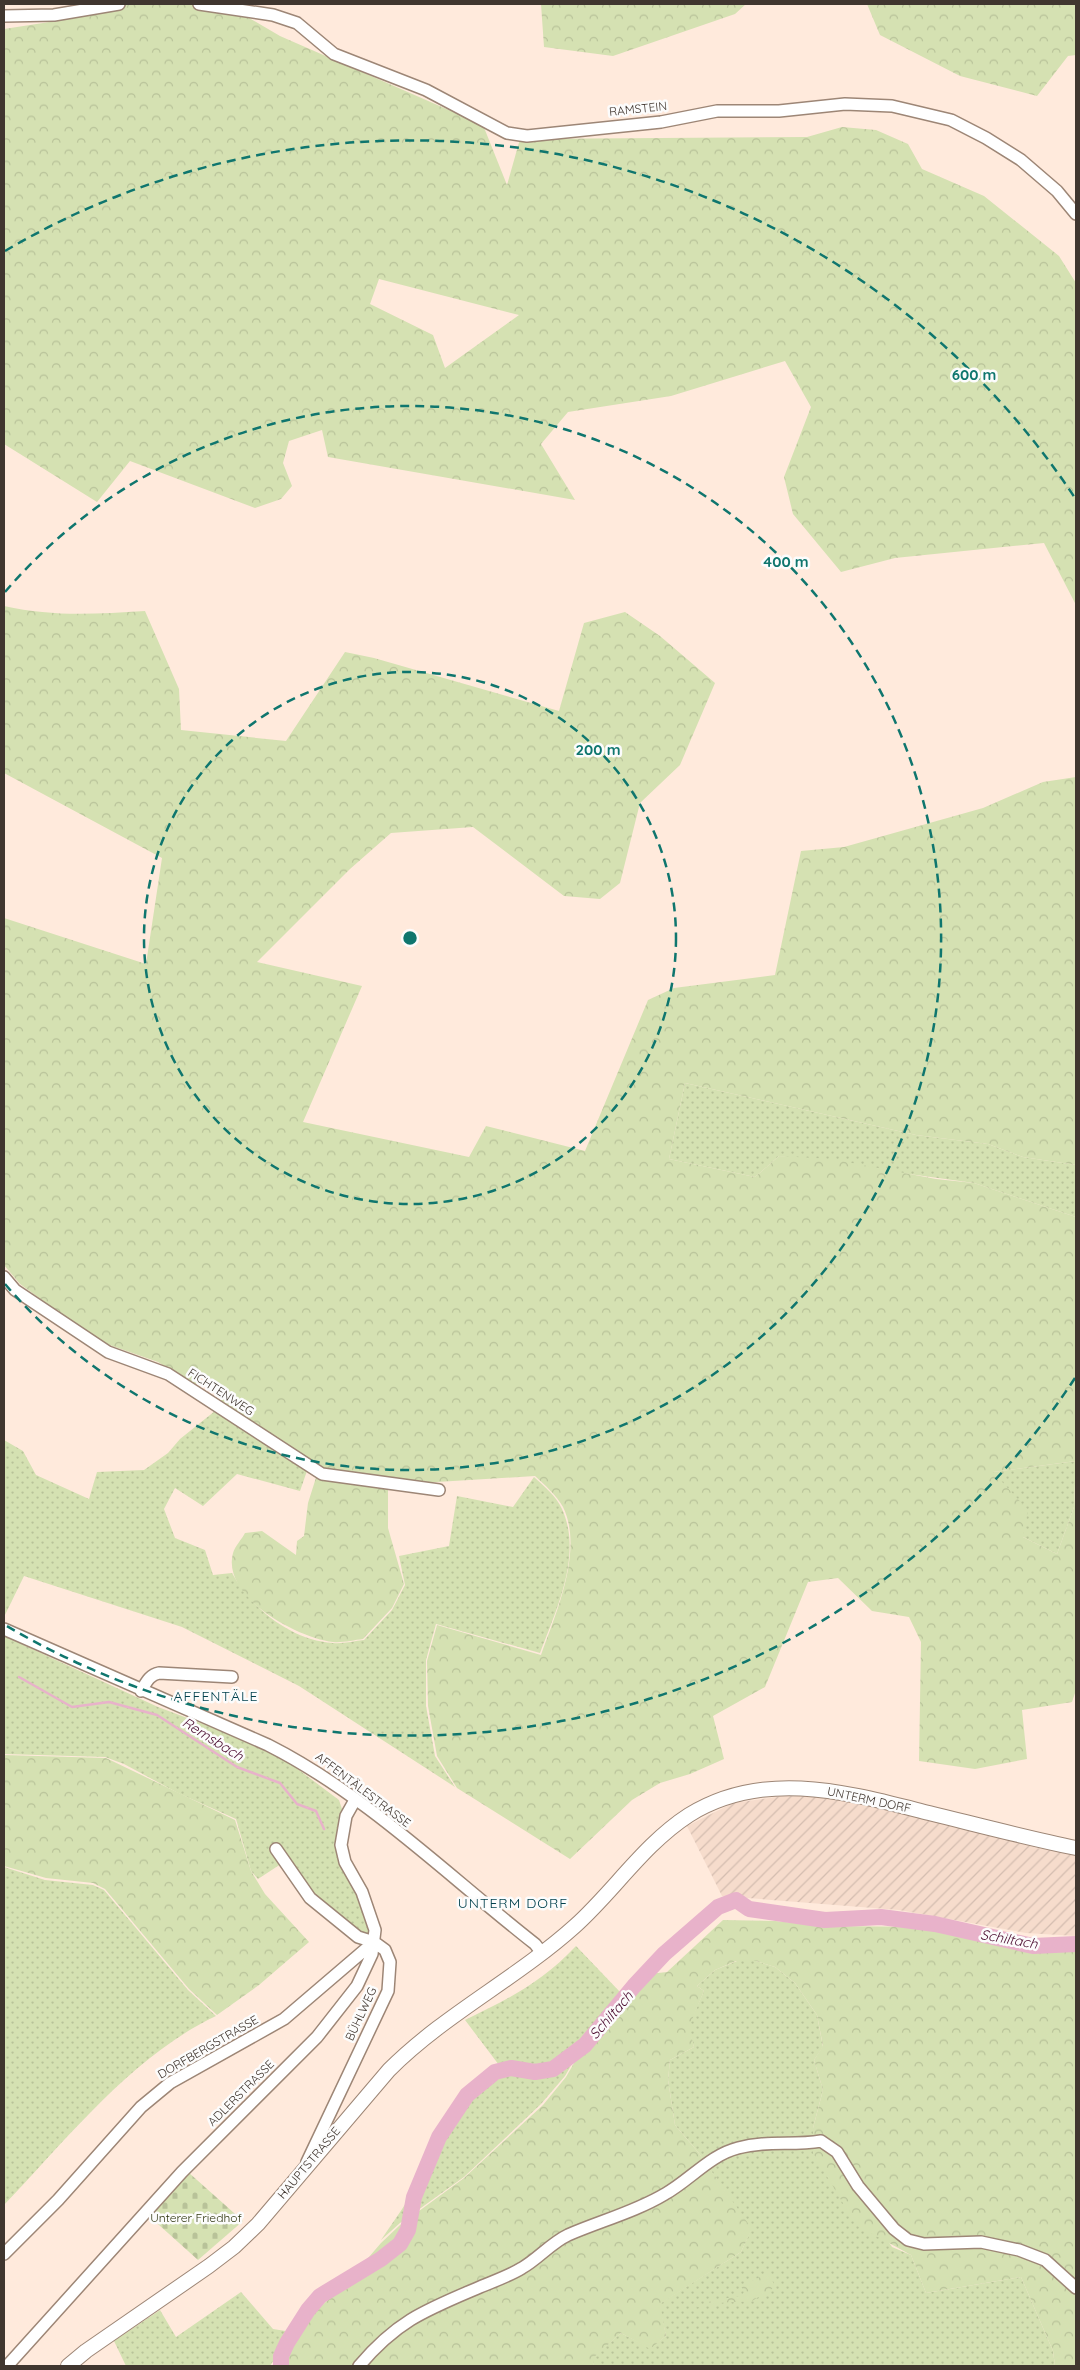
<svg xmlns="http://www.w3.org/2000/svg" width="1080" height="2370" font-family="Quicksand,sans-serif">
<defs>
<pattern id="industrial-furrows" width="10" height="10" patternUnits="userSpaceOnUse" patternTransform="scale(1.25)"><rect width="10" height="10" fill="#f6dccc"/><path d="M-1 1l2-2M0 10L10 0M9 11l2-2" fill="none" stroke="#d4bdb0"/></pattern>
<pattern id="grass-dots" width="8" height="8" patternUnits="userSpaceOnUse" patternTransform="scale(1.25)"><rect width="8" height="8" fill="#d5e1b2"/><path d="M2 2h.1M6 6h.1" fill="none" stroke="#b8c299" stroke-width="1.8" stroke-linecap="round"/></pattern>
<pattern id="forest-crowns" width="20" height="18" patternUnits="userSpaceOnUse" patternTransform="scale(1.25)"><rect width="20" height="18" fill="#d5e1b2"/><path d="M2 6a3 3 0 1 1 6 0M12 15a3 3 0 1 1 6 0" fill="none" stroke="#b8c299"/></pattern>
<pattern id="cemetery-stones" width="16" height="16" patternUnits="userSpaceOnUse" patternTransform="scale(1.25)"><rect width="16" height="16" fill="#d5e1b2"/><path d="M2 7V4a2 2 0 0 1 4 0v3zM10 15v-3a2 2 0 0 1 4 0v3z" fill="#b8c299"/></pattern>
</defs>
<rect width="100%" height="100%" fill="#ffeadc"/>
<path fill="url(#industrial-furrows)" d="M783,1796H810L862,1804L938,1820L1037,1848L1076,1854V1936L1026,1933L899,1910L722,1896L687,1826L733,1803Z"/>
<path fill="url(#grass-dots)" d="M685,1083L916,1135L988,1144L1023,1157L1076,1165V1217L974,1183L779,1156L755,1177L669,1159Z
M215,1411L308,1468L300,1491L237,1474L203,1506L175,1488L164,1509L175,1538L205,1550L213,1575L232,1573C252,1609 291,1640 333,1643C343,1644 354,1641 364,1640L392,1610L405,1585L399,1556L449,1546L457,1496L513,1507L534,1477C544,1486 556,1496 562,1509C583,1555 556,1610 540,1653L436,1624L426,1660V1706L435,1756L455,1787L299,1686L182,1627L24,1576L4,1617V1440L23,1451L36,1475L89,1499L97,1472L144,1470L168,1453L180,1439Z
M1076,1461L1074,1507L1057,1554L1023,1537L993,1472Z
M4,1636L158,1707L219,1730L287,1761L339,1800L342,1809L337,1839L372,1932L365,1936L307,1891L287,1860L258,1879L251,1871L236,1819L178,1793L124,1764L105,1757L4,1754Z
M4,1867L45,1880L93,1885L104,1890L188,1990L216,2016C133,2055 67,2139 4,2205Z
M576,1946L620,1992L592,2029L565,2076L541,2104L464,2177L400,2223L381,2240C390,2226 400,2213 409,2198C433,2159 457,2088 505,2073L465,2020C510,1998 541,1983 576,1946Z
M737,1961H756L775,1967L795,1983L817,2015L823,2047L814,2060L823,2090L813,2128L892,2247L911,2255L926,2293L1021,2277L1053,2351L1055,2366H594L592,2358L621,2333L650,2348L666,2336L659,2304L741,2252L751,2230L698,2152L675,2125L668,2080L670,2060L694,2047L688,2027L704,1991L697,1986L715,1970Z
M241,2292L273,2329L292,2332L270,2366H126L114,2341L160,2310L176,2337Z"/>
<path fill="url(#forest-crowns)" fill-rule="evenodd" d="M128,4H225L280,36L483,125L507,185L520,139L807,137L842,127L876,130L908,144L922,169L984,196L1059,256L1076,283V605L1044,543L895,558L841,572L793,514L784,477L811,407L785,361L671,396L568,412L541,444L575,500L328,457L322,430L289,441L283,463L292,486L281,499L255,508L130,461L97,502L4,444V29L56,21ZM379,279L519,315L445,368L433,335L370,304Z
M541,4H746L735,14L613,56L544,47Z
M867,4H1076V55L1068,56L1037,96L960,76L880,35Z
M4,606C53,617 95,614 145,611L179,689L181,730L286,741L345,652L374,658L559,711L584,623L625,612L660,636L715,683L680,765L640,803L620,883L600,899L564,896L473,827L391,833L350,869L257,962L362,986L303,1122L469,1157L486,1126L585,1151L648,1000L674,988L775,975L801,851L844,847L983,808L1043,782L1076,777V1165L1023,1157L988,1144L916,1135L685,1083L669,1159L755,1177L779,1156L831,1159L936,1179L974,1183L1076,1217V1461L993,1472L1028,1510L1023,1537L1057,1554L1074,1507L1076,1466V1690L1072,1702L1022,1710L1027,1759L975,1769L919,1761L921,1642L909,1617L872,1611L838,1578L808,1582L765,1687L713,1716L724,1759L690,1774L660,1783L632,1800L570,1859L457,1788L437,1756L428,1706L427,1661L437,1625L541,1655C556,1613 584,1550 563,1507C556,1495 545,1485 535,1476L388,1485V1528L404,1584L392,1608L363,1639C354,1640 342,1643 333,1642C298,1638 221,1597 233,1553C235,1546 242,1539 245,1533L262,1531L296,1555L297,1541L304,1536L308,1503L320,1465L220,1402L229,1391L204,1374L195,1385L158,1362L98,1341L20,1284L4,1265V918L146,964L162,858L4,773Z
M4,1755L106,1758L235,1820L251,1871L265,1894L309,1942L259,1985L217,2015L189,1989L105,1889L93,1883L46,1878L4,1866Z
M723,1920L775,1921L825,1926L933,1927L1029,1947L1076,1948V2366H1055L1053,2351L1021,2277L926,2293L911,2255L856,2225L813,2153V2128L823,2090L814,2060L823,2046L817,2015L795,1983L775,1967L756,1961H736L715,1970L697,1986L704,1991L689,2027L694,2047L670,2060L668,2080L675,2125L698,2152L752,2229L741,2252L660,2304L666,2336L650,2349L621,2333L593,2358L594,2366H281L280,2363L296,2335L313,2314L350,2279L381,2243L400,2225L464,2178L543,2105L566,2077L593,2030L625,1990L649,1974L667,1972Z
M769,2273L775,2287L752,2301L718,2303L693,2308L714,2300L741,2296L744,2292L741,2286Z"/>
<path fill="url(#cemetery-stones)" d="M188,2172L243,2221L198,2260L149,2216Z"/>
<g fill="none" stroke-linecap="round" stroke-linejoin="round">
<path stroke="#e8b2ca" stroke-width="2.5" d="M19,1677L72,1707L109,1702L157,1715L237,1767L280,1783L297,1804L316,1811L324,1829"/>
<path stroke="#e8b2ca" stroke-width="16" d="M281,2366V2356L287,2343L308,2310L320,2296L381,2259L400,2244L408,2230L414,2197L439,2137L467,2095L495,2072L511,2068L535,2072L553,2069L585,2045L634,1986L664,1954L718,1907L736,1900L749,1909L825,1920L881,1917L935,1924L1033,1946L1076,1944"/>
<defs>
<path id="minor" d="M199,4L273,15L297,23L334,54L426,90L507,133L527,136L661,122L717,111H779L845,104L892,106L951,120L986,138L1021,160L1057,191L1076,214
M4,16L54,15L119,4
M4,1277L15,1290L108,1352L168,1374L322,1474L439,1490
M4,1629L268,1745C367,1795 448,1876 535,1944L542,1953
M141,1691C146,1683 149,1675 159,1673L232,1677
M276,1849L310,1898L358,1937L374,1942L385,1950L390,1962L388,1991L307,2162
M4,2254L58,2200L141,2107L170,2083L284,2019L374,1942
M8,2365L182,2172L317,2037L357,1986L372,1954L375,1930L362,1892L345,1862L341,1845L346,1816L355,1800
M359,2366C398,2320 426,2310 480,2287C494,2281 509,2276 522,2268C538,2259 551,2243 568,2235C600,2221 635,2212 665,2194C690,2180 710,2155 738,2148C768,2140 792,2146 821,2141L837,2152L858,2186L894,2229L908,2240L924,2244L981,2242L1019,2250L1045,2260L1076,2288"/>
<path id="major" d="M68,2366L86,2351L209,2266L234,2247L258,2224L389,2070C445,2014 516,1979 575,1926C614,1891 644,1844 689,1815C765,1768 849,1793 929,1813C978,1825 1027,1838 1076,1848"/>
</defs>
<use href="#minor" stroke="#9d8676" stroke-width="14"/>
<use href="#major" stroke="#9d8676" stroke-width="16"/>
<use href="#minor" stroke="#fff" stroke-width="11"/>
<use href="#major" stroke="#fff" stroke-width="14"/>
</g>
<g fill="none" stroke="#0f766e" stroke-width="2.5" stroke-dasharray="9 6">
<circle cx="410" cy="938" r="266"/>
<path d="M5 592A532 532 0 1 1 5 1284"/>
<path d="M1075 1378A797 797 0 0 1 5 1625M5 251A797 797 0 0 1 1075 498"/>
</g>
<g text-anchor="middle" stroke-width="5" stroke-linejoin="round" paint-order="stroke">
<g font-size="12" fill="#40362f" stroke="#fcfcfc">
<text transform="translate(638 109) rotate(-6)" y="4">RAMSTEIN</text>
<text transform="translate(221 1392) rotate(33)" y="4">FICHTENWEG</text>
<text transform="translate(363 1790) rotate(37)" y="4">AFFENTÄLESTRASSE</text>
<text transform="translate(869 1800) rotate(12)" y="4">UNTERM DORF</text>
<text transform="translate(361 2014) rotate(-65)" y="4">BÜHLWEG</text>
<text transform="translate(208 2047) rotate(-30)" y="4">DORFBERGSTRASSE</text>
<text transform="translate(241 2093) rotate(-45)" y="4">ADLERSTRASSE</text>
<text transform="translate(309 2163) rotate(-50)" y="4">HAUPTSTRASSE</text>
</g>
<g font-size="12" fill="#2e350e" stroke="#fcfcfc">
<text x="196" y="2222">Unterer Friedhof</text>
</g>
<g font-size="14" letter-spacing="1" fill="#02414d" stroke="#fcfcfc">
<text x="216" y="1701">AFFENTÄLE</text>
<text x="513" y="1908">UNTERM DORF</text>
</g>
<g font-size="14" font-style="italic" fill="#4b0c30" stroke="#fcfcfc">
<text transform="translate(213 1739) rotate(32)" y="5">Remsbach</text>
<text transform="translate(1009 1939) rotate(10)" y="5">Schiltach</text>
<text transform="translate(611 2015) rotate(-49)" y="5">Schiltach</text>
</g>
</g>
<circle cx="410" cy="938" r="8" fill="#0f766e" stroke="#fcfcfc" stroke-width="2.5"/>
<g font-size="15" text-anchor="middle" font-weight="bold" fill="#0f766e" stroke="#fcfcfc" stroke-width="5" stroke-linejoin="round" paint-order="stroke">
<text x="974" y="380">600 m</text>
<text x="786" y="567">400 m</text>
<text x="598" y="755">200 m</text>
</g>
<rect width="1080" height="2370" fill="none" stroke="#40362f" stroke-width="10"/>
</svg>
